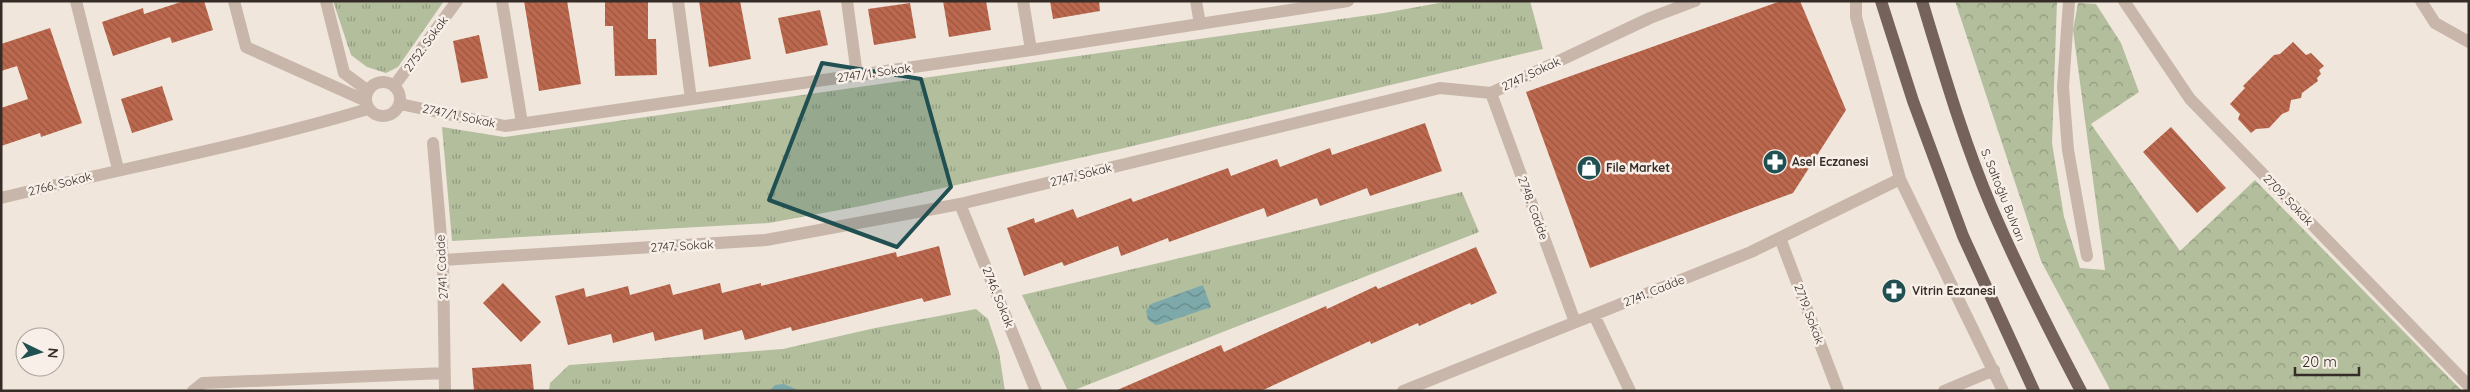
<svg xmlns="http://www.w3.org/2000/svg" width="2470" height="392" font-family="Quicksand,sans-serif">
<defs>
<pattern id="grass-tufts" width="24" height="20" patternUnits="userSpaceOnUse" patternTransform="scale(1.25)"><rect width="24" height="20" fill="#b3be9d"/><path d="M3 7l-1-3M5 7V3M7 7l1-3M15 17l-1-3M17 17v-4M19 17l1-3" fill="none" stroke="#929b80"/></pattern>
<pattern id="forest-crowns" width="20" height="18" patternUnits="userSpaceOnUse" patternTransform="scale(1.25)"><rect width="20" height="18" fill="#b3be9d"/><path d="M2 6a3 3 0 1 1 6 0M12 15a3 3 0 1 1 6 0" fill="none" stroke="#929b80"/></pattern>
<pattern id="water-waves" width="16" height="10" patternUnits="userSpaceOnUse" patternTransform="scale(1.25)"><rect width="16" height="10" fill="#7da9aa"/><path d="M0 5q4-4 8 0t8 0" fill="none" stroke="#678a8a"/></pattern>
<pattern id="building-back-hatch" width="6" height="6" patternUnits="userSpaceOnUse" patternTransform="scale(1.25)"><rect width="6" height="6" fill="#bc684e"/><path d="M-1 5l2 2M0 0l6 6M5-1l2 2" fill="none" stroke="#9a5641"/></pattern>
</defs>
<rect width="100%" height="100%" fill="#f0e6dc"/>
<path fill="url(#grass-tufts)" d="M333,1H444L398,67L386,73L367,67L351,55Z
M1450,1H1530L1543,49L1120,149L861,206L769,223L452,241L442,127L504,137L1384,13Z
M1462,192L1479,232L1072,391H1068L1022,295Z
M976,309L988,319L999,352L1005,391H549L550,383L569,365L783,349L875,328Z"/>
<path fill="url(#forest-crowns)" d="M1955,1H2057L2052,143L2064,217L2080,268L2105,270L2073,30L2078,3L2096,4L2121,43L2139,92L2091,124L2180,251L2255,180L2462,391H2111L2041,261Z"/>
<path fill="url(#water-waves)" d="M1203,285L1211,307L1161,324L1156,325L1148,320L1146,311L1151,304Z
M784,384L800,391H769L775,385Z"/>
<path fill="url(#building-back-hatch)" d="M184,1H204L213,30L172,43L170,37L113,56L102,22L143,8L144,14Z
M524,1H567L581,84L539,91Z
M605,1H648V39H656L657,75L615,76L613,26H605Z
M699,1H740L751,59L709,67Z
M943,1H986L991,30L949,37Z
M1050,1H1099L1100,11L1053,19Z
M1781,1H1800L1846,110L1793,193L1590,268L1526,92Z
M910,3L916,38L874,45L868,9Z
M820,10L828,45L786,54L778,18Z
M50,28L82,123L41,137L40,133L1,146V108L28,99L17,66L1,71V44Z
M479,35L488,78L461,83L453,41Z
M2293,42L2306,55L2311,53L2324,66L2319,70L2321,74L2317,78L2318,81L2302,93L2301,98L2291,100L2289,111L2282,114L2269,128L2256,129L2251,133L2238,119L2240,114L2230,104L2245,88L2243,86L2274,55L2280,54Z
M162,86L173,120L132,133L121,99Z
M1425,123L1442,171L1370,196L1367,188L1320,206L1317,198L1267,217L1264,208L1169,242L1168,238L1121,256L1118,246L1064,266L1062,262L1024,276L1007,228L1034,218L1035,223L1073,209L1077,218L1131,198L1133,202L1228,168L1231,176L1277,159L1280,167L1330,148L1332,155Z
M2171,127L2226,188L2197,213L2143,152Z
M939,246L951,295L924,302L922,298L792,331L791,327L745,340L742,330L704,340L702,329L655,341L653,332L613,343L611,334L568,345L555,296L584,288L586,297L628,286L630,295L670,284L673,295L720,283L722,293L761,283V286L896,252L897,257Z
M1476,247L1497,293L1471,305L1470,303L1419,326L1418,323L1371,344L1370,341L1261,391H1115L1221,345L1224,352L1326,306L1327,309L1376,286L1378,289Z
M503,283L541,322L521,342L483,303Z
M531,364L534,391H474L472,368Z"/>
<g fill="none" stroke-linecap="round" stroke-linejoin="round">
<path stroke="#c7b6a9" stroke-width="12" d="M76,1L118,169
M234,1L246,47L364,100
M326,1L344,73L367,90
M502,1L522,123
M678,1L691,99
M847,1L857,75
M1023,1L1031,50
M1196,1L1200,24
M1856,1V17L1900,179L2003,391
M2069,1L2063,87L2068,150L2087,256
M2124,1L2190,99L2469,386
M2421,1L2435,23L2469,42
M366 99a17 17 0 1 1 34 0a17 17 0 1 1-34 0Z
M394,86L457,1
M1491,93L1575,322
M400,104L505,126L1031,50L1348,1
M433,143L443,260L445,391
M1,198C123,168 247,145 368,109
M960,204L1036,391
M1780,238L1838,391
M443,260L766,240L960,204L1440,88L1491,93L1650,18L1695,1
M1594,315L1630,391
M193,391L203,383L445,373
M1403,391L1751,252L1900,179
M1944,391L1994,370"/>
<path stroke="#75635b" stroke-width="12" d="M1881,1L1913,101L1963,236L2034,391
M1922,1C1943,70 1963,140 1991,206C2018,269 2049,330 2081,391"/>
</g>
<path fill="#215053" fill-opacity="0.2" stroke="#215053" stroke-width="4" stroke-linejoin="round" d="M822,63L921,79L951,187L897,247L769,200Z"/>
<defs>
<symbol id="pharmacy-disc" viewBox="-11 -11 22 22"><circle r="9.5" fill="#215053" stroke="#f8f0e8"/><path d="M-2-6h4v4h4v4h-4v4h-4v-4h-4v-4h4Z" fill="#fff"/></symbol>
<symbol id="shop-disc" viewBox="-11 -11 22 22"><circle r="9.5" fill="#215053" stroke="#f8f0e8"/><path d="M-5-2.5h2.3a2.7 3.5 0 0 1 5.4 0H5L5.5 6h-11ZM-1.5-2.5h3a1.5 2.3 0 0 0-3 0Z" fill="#fff"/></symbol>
</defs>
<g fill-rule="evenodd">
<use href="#pharmacy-disc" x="1761" y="148" width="28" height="28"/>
<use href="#shop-disc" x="1575" y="154" width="28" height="28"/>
<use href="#pharmacy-disc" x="1880" y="277" width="28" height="28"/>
</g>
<g text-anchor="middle" stroke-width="5" stroke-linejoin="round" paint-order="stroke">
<g font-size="12" fill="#352c28" stroke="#f8f0e8">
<text transform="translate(426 44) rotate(-54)" y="4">2752. Sokak</text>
<text transform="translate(874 73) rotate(-8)" y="4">2747/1. Sokak</text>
<text transform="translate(1531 74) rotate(-25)" y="4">2747. Sokak</text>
<text transform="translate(459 116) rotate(12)" y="4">2747/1. Sokak</text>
<text transform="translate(1081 175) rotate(-14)" y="4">2747. Sokak</text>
<text transform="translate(60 184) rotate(-14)" y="4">2766. Sokak</text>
<text transform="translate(2003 195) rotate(68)" y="4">S. Saltoğlu Bulvarı</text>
<text transform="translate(2288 200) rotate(46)" y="4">2709. Sokak</text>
<text transform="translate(1533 208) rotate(70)" y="4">2748. Cadde</text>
<text transform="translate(682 246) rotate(-3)" y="4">2747. Sokak</text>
<text transform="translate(442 267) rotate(-93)" y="4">2741. Cadde</text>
<text transform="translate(1654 291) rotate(-22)" y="4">2741. Cadde</text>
<text transform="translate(998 297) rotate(68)" y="4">2746. Sokak</text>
<text transform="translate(1809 314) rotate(69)" y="4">2719. Sokak</text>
</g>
<g font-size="12" font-weight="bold" fill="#352c28" stroke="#f8f0e8" text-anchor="start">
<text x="1792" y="166">Asel Eczanesi</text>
<text x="1606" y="172">File Market</text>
<text x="1912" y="295">Vitrin Eczanesi</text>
</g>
</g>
<rect width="2470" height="392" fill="none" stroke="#352c28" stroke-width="5"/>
<g transform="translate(40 352) rotate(95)"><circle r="24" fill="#f8f0e8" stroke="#aaa29b"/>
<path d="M0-4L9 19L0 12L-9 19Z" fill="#215053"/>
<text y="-8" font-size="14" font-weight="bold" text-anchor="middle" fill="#352c28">N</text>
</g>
<path d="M2295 367v8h64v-8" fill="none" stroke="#352c28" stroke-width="2.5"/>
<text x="2302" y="367" font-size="15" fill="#352c28" stroke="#f8f0e8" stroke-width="4" paint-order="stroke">20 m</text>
</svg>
